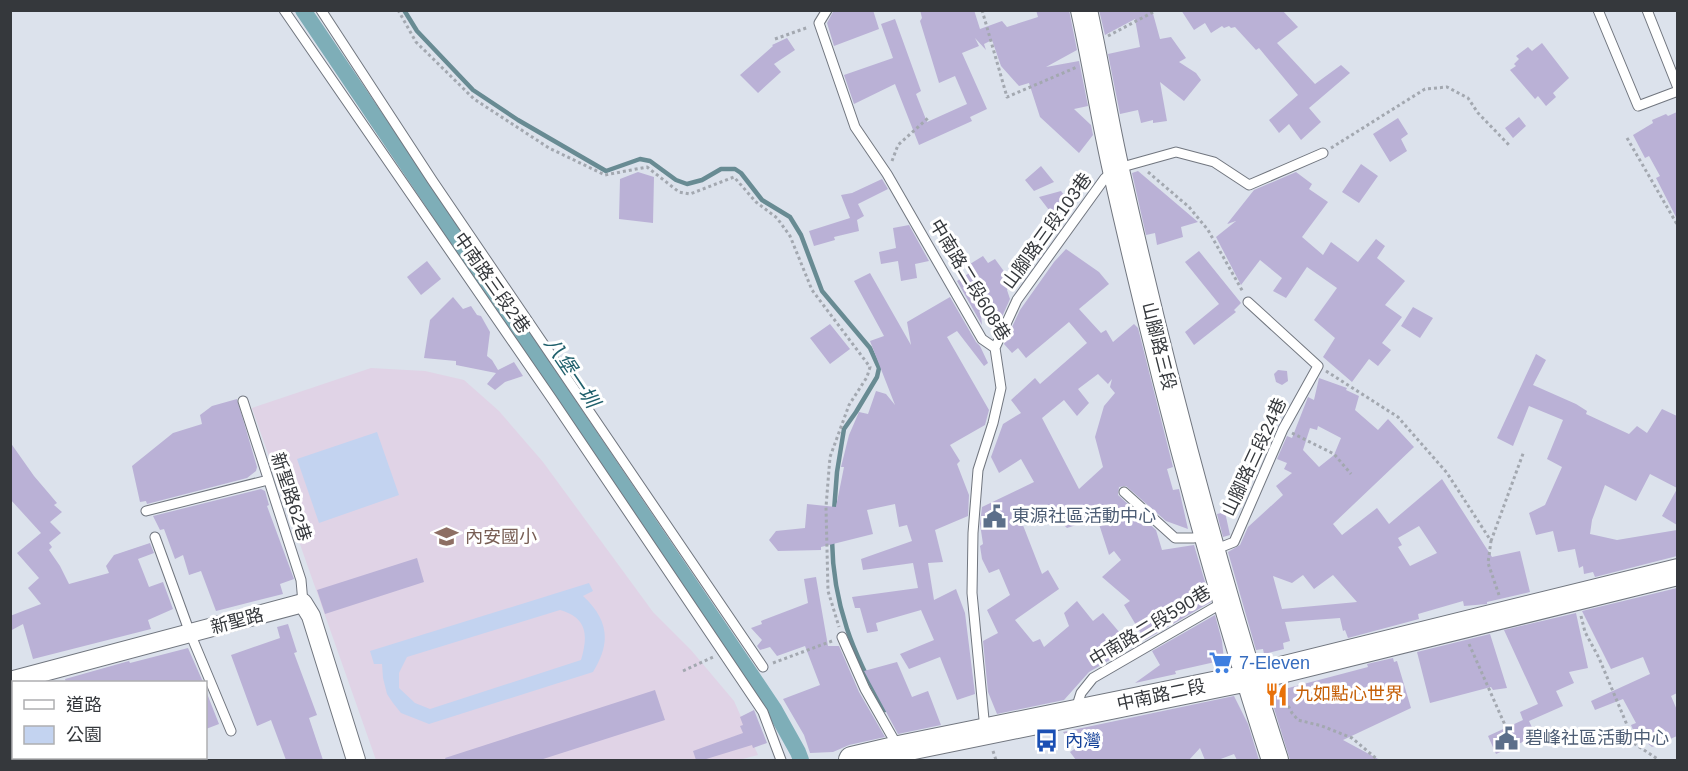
<svg xmlns="http://www.w3.org/2000/svg" width="1688" height="771" font-family="Arial,'Noto Sans TC',sans-serif">
<rect width="100%" height="100%" fill="#dce2ec"/>
<path fill="#e0d3e6" d="M371,368L425,371L464,380L499,411L543,462L653,612L691,650L734,701L758,755L739,760H376L252,408Z"/>
<path fill="#c3d3f0" fill-rule="evenodd" d="M377,432L399,495L319,523L297,459Z
M589,583L593,591L583,596C609,620 611,643 593,672L429,724L401,713L393,703L387,694L383,678L382,664H374L370,651ZM560,610C588,618 588,636 581,660L430,709L415,703L399,688V673L407,657Z"/>
<g fill="none" stroke-linecap="round" stroke-linejoin="round">
<path stroke="#688b93" stroke-width="4.5" d="M404,10L417,31L473,90L518,120L606,171L640,159L650,161L676,180L687,184L702,180L721,169H735L741,173L762,200L790,217L801,235L822,291L870,348L879,368L877,377L856,412L844,429L837,472L834,511
M832,540C833,605 853,654 885,710"/>
<path stroke="#7eaeb8" stroke-width="16" d="M303,10L774,709L798,752L801,760"/>
</g>
<path fill="#bab1d6" fill-rule="evenodd" d="M834,10H873L879,29L834,46L827,23Z
M920,10H974L980,29L1002,21L1007,27L1038,17L1036,10H1069L1077,50L1046,67L1079,61L1088,106L1074,109L1091,125L1093,135L1079,153L1040,117L1029,83L1019,86L1001,66L992,40L984,44L986,50L975,38L979,46L962,53L987,109L970,117L972,121L919,145L895,84L854,104L844,75L893,58L881,24L895,19L921,91L916,94L927,122L967,104L955,76L939,83L920,21L922,18Z
M1099,10H1152L1160,39L1171,37L1186,58L1179,62L1196,73L1201,80L1184,101L1160,82L1167,121L1153,123V120L1141,123L1138,110L1120,114L1108,54L1140,47L1135,19L1105,35Z
M1181,10H1282L1298,27L1277,43L1315,84L1341,65L1350,73L1309,108L1321,122L1301,140L1289,124L1279,133L1269,120L1298,95L1259,48L1256,50L1235,27L1231,28L1229,26L1224,28L1222,26L1211,33L1205,23L1194,30Z
M787,38L795,50L774,64L781,72L758,93L740,75L773,46L772,45Z
M1542,43L1569,78L1553,93L1556,97L1546,106L1538,96L1535,99L1510,70L1516,66L1514,64L1519,59L1516,56L1528,47L1532,51Z
M1677,112V219L1656,178L1660,176L1649,156L1645,158L1633,135L1653,123L1652,120L1666,114L1668,116Z
M1519,117L1526,126L1513,138L1505,128Z
M1398,118L1408,134L1401,139L1407,151L1390,162L1373,134Z
M1361,164L1378,176L1359,203L1342,192Z
M1041,166L1054,182L1034,191L1025,180Z
M1138,171L1198,222L1181,227L1183,237L1157,245L1155,233L1146,235L1132,173Z
M638,172L654,177L653,223L619,219L620,179Z
M1296,172L1312,184L1309,189L1328,202L1302,237L1323,255L1331,242L1358,262L1376,239L1385,246L1377,258L1405,281L1385,305L1402,317L1382,343L1391,350L1378,366L1369,359L1352,382L1323,357L1335,338L1314,320L1337,288L1307,267L1286,298L1273,291L1282,278L1260,260L1241,285L1216,237L1236,221L1227,224L1254,190Z
M882,179L888,189L858,204L864,216L857,220L859,231L834,237L835,240L814,246L809,231L850,218L841,195L852,193Z
M1061,191L1068,200L1052,214L1039,197Z
M909,225L929,261L915,264L917,278L901,281L898,261L881,264L879,252L896,248L893,228Z
M1066,249L1099,272L1109,284L1079,309L1101,333L1106,330L1113,342L1134,324L1138,328L1173,467L1167,469L1173,490L1179,489L1188,529L1166,521L1126,486L1119,487L1118,495L1156,530L1162,550L1194,545L1211,602L1145,640L1124,605L1130,601L1102,577L1121,560L1114,551L1109,555L1097,518L1067,528L1043,505L1019,515L1042,574L1048,570L1059,589L1015,620L1033,642L1040,639L1044,647L1069,626L1064,613L1077,601L1093,621L1103,613L1132,647L1089,672L1064,700L997,714L988,692L983,641L998,633L987,610L1010,595L999,569L989,573L982,559L980,546L983,544L980,524L982,507L1034,482L1021,459L999,473L991,457L1003,424L1021,413L1011,400L1035,378L1040,384L1087,343L1069,322L1026,358L1018,348L1012,353L1004,344L1020,310L1054,262ZM1098,374L1108,384L1112,379L1110,387L1115,393L1104,406L1095,437L1103,467L1079,489L1042,418L1064,400L1077,416L1089,403L1078,389Z
M1199,251L1241,303L1234,310L1236,312L1194,345L1185,332L1219,304L1185,262Z
M983,256L988,263L995,259L1011,281L1007,290L1010,299L997,328L991,327L981,315L982,325L957,281L974,270L970,264Z
M427,261L441,279L421,295L407,277Z
M870,273L911,345L907,322L950,297L976,342L980,346L988,363L984,366L957,331L947,337L989,410L985,425L950,445L960,461L957,464L969,495L968,516L935,530L943,562L928,563L934,600L956,589L965,613L975,694L957,700L940,657L909,669L900,654L934,640L921,610L876,623L878,631L867,633L860,608H855L852,597L918,588L913,563L863,570L861,559L912,541L907,525L899,527L895,504L867,510L873,534L821,547V550L778,551L769,540L776,531L805,528L807,504L836,507L844,467H841L849,435L859,412L868,414L876,391L886,394L895,405L870,341L884,336L854,281Z
M453,297L463,309L471,306L477,315L481,316L490,332L487,356L492,360L498,370L514,362L523,376L505,382L495,390L487,384L496,373L456,365V361L424,358L430,320Z
M1413,307L1433,318L1420,338L1401,326Z
M830,324L850,349L830,364L810,338Z
M1536,354L1546,360L1533,385L1576,404L1587,411L1586,414L1629,434L1637,426L1647,433L1662,409L1677,416V488L1650,474L1636,501L1605,485L1592,520L1590,534L1617,540L1677,530V556L1595,577L1593,572L1584,574L1583,566L1579,568L1575,549L1558,552L1553,531L1536,535L1529,513L1545,505L1562,467L1547,459L1563,420L1529,406L1513,446L1497,438Z
M1278,370L1287,371L1288,381L1282,385L1276,382L1274,374Z
M1319,378L1347,388L1346,390L1359,396L1355,410L1378,430L1388,419L1414,447L1333,524L1342,535L1377,508L1389,524L1442,479L1492,557L1520,551L1530,592L1487,602V604L1464,606L1463,601L1418,614L1419,619L1348,638L1345,630L1343,631L1340,618L1285,622L1290,641L1283,643L1284,649L1264,654L1263,649L1256,650L1228,552L1240,545L1248,527L1283,495L1276,486L1292,473L1284,469L1287,463L1277,459L1287,436L1292,438L1308,397L1314,400ZM1318,426L1341,438L1334,455L1319,467L1303,450L1310,428L1317,430ZM1419,526L1437,553L1410,566L1398,547L1402,545L1398,538ZM1303,575L1314,589L1333,575L1357,602L1282,609L1273,576L1292,583Z
M237,399L257,467L256,471L247,478L147,504L146,501L140,502L132,466L173,433L202,424L200,415L212,406Z
M10,442L34,476L57,503L54,505L62,512L50,522L61,533L49,543L52,547L49,550L60,566L69,584L109,573L106,566L114,555L150,543L154,553L138,559L149,587L163,582L173,609L148,620L151,629L33,659L23,624L10,631V616L41,604L28,588L39,578L17,553L41,533L10,499Z
M261,489L265,491L269,505L267,506L294,579L280,584L283,594L216,611L201,571L189,575L183,555L175,559L164,529L160,530L153,516Z
M1677,489V525L1662,516Z
M1225,512L1230,535L1223,537L1217,514Z
M417,558L424,582L325,614L317,590Z
M816,577L828,646H839L859,692L885,737L849,745L833,752L810,753L804,735L783,699L820,685L805,646L777,656L770,647L760,650L757,646L762,640L751,628L762,624L761,621L808,603L804,579Z
M1677,588V693L1671,696L1677,710V736L1652,747L1634,732L1631,725L1636,723L1623,699L1595,710L1591,701L1650,674L1643,657L1611,669L1582,611Z
M1576,613L1588,668L1569,672L1574,683L1556,691L1563,706L1529,721L1536,736L1496,754L1488,736L1523,720L1520,712L1538,704L1504,630Z
M1215,615L1222,641L1224,660L1175,671L1176,674L1135,683L1160,665L1152,651Z
M288,624L297,652L294,653L317,715L309,718L323,760H286L271,720L257,726L231,655L280,638L277,627Z
M1490,634L1507,688L1493,690L1491,687L1430,703L1417,652Z
M188,648L203,682H66L65,679L129,661L130,663Z
M1393,658L1394,662L1397,661L1411,708L1343,740L1380,760H1290L1268,689L1276,687L1277,691L1368,667L1367,664Z
M897,662L912,697L928,691L941,725L898,734L864,671Z
M655,690L665,720L540,760H446L445,758Z
M206,691L219,724L206,729Z
M1234,696L1248,724L1259,760H1237L1234,754L1218,760H1205L1200,748L1189,760H1076L1070,752L1076,748L1063,732Z
M754,710L767,743L753,748L752,745L703,760H696L693,751L743,733L740,726L743,725L740,717Z"/>
<g fill="none" stroke-linecap="round" stroke-linejoin="round">
<defs>
<path id="service" d="M284,10L552,399L763,712L781,760
M321,10L432,180L763,667
M827,10L819,23L855,127L887,174L982,339L995,348L1001,388L993,423L978,470L973,533L972,593L985,730
M1598,10L1638,106L1678,91
M1647,10L1678,88
M995,348L1017,300L1105,178L1115,169L1176,152L1214,162L1249,185L1323,153
M243,401L301,580L303,603
M1124,492L1175,538H1193L1206,536
M146,511L268,480
M155,537L190,633L231,731
M1214,550L1234,542L1283,429L1318,366L1248,302
M842,637L865,689L898,747
M1076,709L1081,693L1093,678L1224,602"/>
<path id="minor" d="M10,681L303,603L311,616L356,760"/>
<path id="secondary" d="M1084,10C1096,64 1104,117 1116,170C1161,369 1212,567 1275,760
M852,760L899,749L1248,678L1678,572"/>
</defs>
<use href="#service" stroke="#71767f" stroke-width="11"/>
<use href="#minor" stroke="#71767f" stroke-width="20"/>
<use href="#secondary" stroke="#71767f" stroke-width="28"/>
<path stroke="#a3a8b0" stroke-width="3" stroke-dasharray="3 3" stroke-linecap="butt" d="M398,10L416,42L474,99L549,148L605,175L647,167L679,192L690,194L734,177L756,202L777,218L790,236L812,290L870,367L867,377L849,405L830,457L826,507L828,591L839,627
M982,10L1007,97L1077,67
M1108,36L1157,10
M775,39L809,27
M1627,138L1678,226
M1331,148L1425,89L1447,87L1468,98L1478,113L1509,145
M892,161L898,145L928,118
M1148,172L1189,207L1208,230L1243,292
M1326,371L1398,417L1447,473L1491,541L1488,563L1499,595
M1292,433L1334,454L1351,474
M1491,541L1524,451
M1581,616L1585,632L1599,658L1635,744L1659,760
M1469,644L1505,725
M773,663L832,641
M683,671L713,657
M1280,690L1292,713L1298,720L1322,726L1352,738L1378,760
M993,751L996,760"/>
<use href="#service" stroke="#fff" stroke-width="9"/>
<use href="#minor" stroke="#fff" stroke-width="18"/>
<use href="#secondary" stroke="#fff" stroke-width="26"/>
</g>
<defs>
<symbol id="civic-bare" viewBox="-9 -9 18 18"><path d="M-.6-6.5H3V-4.5H.6V-3L4-1V1h2V6H-6V1h2V-1L-.6-3ZM-1.2 2.5V6h2.4V2.5Z" fill="#5c6f8a" stroke="#fff" stroke-width="2.5" paint-order="stroke"/></symbol>
<symbol id="school-bare" viewBox="-9 -9 18 18"><path d="M0-5L7-2L0 1L-7-2ZM-4 1L0 2.5L4 1V4Q0 6-4 4Z" fill="#8d6e63" stroke="#fff" stroke-width="2.5" paint-order="stroke"/></symbol>
<symbol id="supermarket-bare" viewBox="-9 -9 18 18"><path d="M-6-5.5h2.5l.6 2H6L4.5 2H-2.5L-4.4-4H-6ZM-1.5 3.2a1.3 1.3 0 1 0 .1 0ZM3 3.2a1.3 1.3 0 1 0 .1 0Z" fill="#3f7fe0" stroke="#fff" stroke-width="2.5" paint-order="stroke"/></symbol>
<symbol id="restaurant-bare" viewBox="-9 -9 18 18"><path d="M-5-6h1v4h1v-4h1v4h1v-4h1v5L-1.5 .5V6h-2V.5L-5-1ZM5-6V6H3V1.5H1.5Q1.5-4 5-6Z" fill="#e8710a" stroke="#fff" stroke-width="2.5" paint-order="stroke"/></symbol>
<symbol id="bus-bare" viewBox="-9 -9 18 18"><path d="M-5-6H5V4H4V6H2V4H-2V6H-4V4H-5ZM-3.5-4V0h7V-4ZM-3.5 1.2v1.5H-2V1.2ZM2 1.2v1.5H3.5V1.2Z" fill="#1a4fb4" stroke="#fff" stroke-width="2.5" paint-order="stroke"/></symbol>
</defs>
<g fill-rule="evenodd">
<use href="#civic-bare" x="978" y="500" width="33" height="33"/>
<use href="#school-bare" x="430" y="520" width="33" height="33"/>
<use href="#supermarket-bare" x="1204" y="646" width="33" height="33"/>
<use href="#restaurant-bare" x="1260" y="678" width="33" height="33"/>
<use href="#civic-bare" x="1490" y="722" width="33" height="33"/>
<use href="#bus-bare" x="1030" y="724" width="33" height="33"/>
</g>
<g text-anchor="middle" stroke-width="6" stroke-linejoin="round" paint-order="stroke">
<g font-size="18" fill="#35383c" stroke="#fff">
<text transform="translate(1047 231) rotate(-54)" y="6">山腳路三段103巷</text>
<text transform="translate(970 280) rotate(59)" y="6">中南路二段608巷</text>
<text transform="translate(492 283) rotate(55)" y="6">中南路三段2巷</text>
<text transform="translate(1159 346) rotate(76)" y="6">山腳路三段</text>
<text transform="translate(1254 457) rotate(-65)" y="6">山腳路三段24巷</text>
<text transform="translate(291 497) rotate(72)" y="6">新聖路62巷</text>
<text transform="translate(237 621) rotate(-15)" y="6">新聖路</text>
<text transform="translate(1150 626) rotate(-31)" y="6">中南路二段590巷</text>
<text transform="translate(1161 695) rotate(-12)" y="6">中南路二段</text>
</g>
<g font-size="18" fill="#4e5e75" stroke="#fff" text-anchor="start">
<text x="1012" y="522">東源社區活動中心</text>
<text x="1525" y="744">碧峰社區活動中心</text>
</g>
<g font-size="18" fill="#785e54" stroke="#fff" text-anchor="start">
<text x="465" y="543">內安國小</text>
</g>
<g font-size="18" fill="#366cbe" stroke="#fff" text-anchor="start">
<text x="1239" y="669">7-Eleven</text>
</g>
<g font-size="18" fill="#c56008" stroke="#fff" text-anchor="start">
<text x="1295" y="700">九如點心世界</text>
</g>
<g font-size="18" fill="#164399" stroke="#fff" text-anchor="start">
<text x="1065" y="747">內灣</text>
</g>
<g font-size="20" font-style="italic" fill="#20606c" stroke="#fff">
<text transform="translate(572 372) rotate(56)" y="7">八堡一圳</text>
</g>
</g>
<rect width="1688" height="771" fill="none" stroke="#35383c" stroke-width="24"/>
<rect x="12" y="681" width="195" height="78" fill="#ffffff" stroke="#aeafb1" stroke-width="1.5"/>
<rect x="24" y="700" width="30" height="9" fill="#ffffff" stroke="#aeafb1" stroke-width="1.5"/>
<text x="66" y="711" font-size="18" fill="#35383c">道路</text>
<rect x="24" y="726" width="30" height="18" fill="#c3d3f0" stroke="#aeafb1" stroke-width="1.5"/>
<text x="66" y="741" font-size="18" fill="#35383c">公園</text>
</svg>
